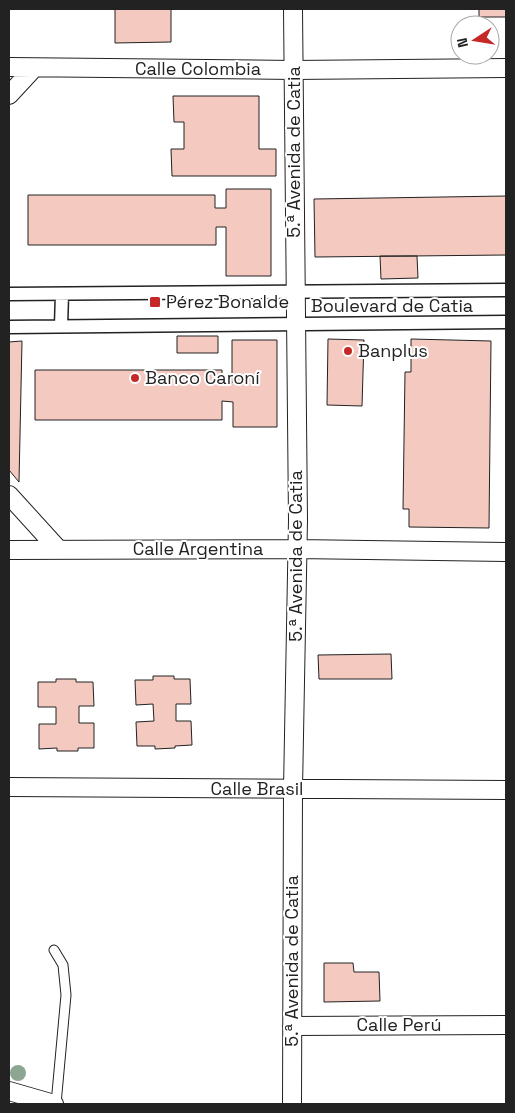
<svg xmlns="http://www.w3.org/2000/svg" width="515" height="1113" font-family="'Space Grotesk',sans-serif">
<rect width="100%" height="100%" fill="#fff"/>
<path fill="#f3c9c0" stroke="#222" d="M115,9H171V42L115,43Z
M479,9H506V17H479Z
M173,96H259V149H276V176H172L171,149H184V122H174Z
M226,189H271V276H226V227H216V245H28V195H215V208H226Z
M506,196V255L315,257L314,199Z
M380,256H417L418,278L381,279Z
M177,336H218V353H177Z
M328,339L364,340L362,406L327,405Z
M411,339L491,341L489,528L409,527V509H403L405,372H411Z
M232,340H277V427H233V402L222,401V420H35V370H222V383H232Z
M22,341L19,482L9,470V342Z
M391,654L392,679H319L318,655Z
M153,676H174V679H190L191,704H176V721H191L192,745L175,746V748L155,749V746H137L136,722L154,721L153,704L136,705L135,680H153Z
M56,679H76V682H93L94,706H79V723H94V748H78V751H57V748L39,749V724H56V707H38V682H56Z
M324,963H353L354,972H379L380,1001L324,1002Z"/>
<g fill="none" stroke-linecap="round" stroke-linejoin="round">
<defs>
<path id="service" d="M54,950L63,965L66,995L56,1104"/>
<path id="pedestrian" d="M9,294L506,290
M61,326L62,294
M9,327L506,322"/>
<path id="minor" d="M9,67L293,70L506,68
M9,95L34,68
M9,495L59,550
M9,550L297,549L506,552
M9,787L506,790
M292,1026L506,1025
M9,1091L54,1104
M292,1104L293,789L298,520L293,9"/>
</defs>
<use href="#service" stroke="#222" stroke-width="11"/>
<use href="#pedestrian" stroke="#222" stroke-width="15"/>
<use href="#minor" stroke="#222" stroke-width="20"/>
<use href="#service" stroke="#fff" stroke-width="9"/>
<use href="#pedestrian" stroke="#fff" stroke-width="12"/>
<use href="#minor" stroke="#fff" stroke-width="18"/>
</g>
<circle fill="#8da692" cx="18" cy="1073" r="8"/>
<g fill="#c62828" stroke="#fff" stroke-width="2">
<rect x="149" y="296" width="12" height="12" rx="2.5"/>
<circle cx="348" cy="351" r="5"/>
<circle cx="135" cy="378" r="5"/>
</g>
<g text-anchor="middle" stroke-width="4" stroke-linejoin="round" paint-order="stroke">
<g font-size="18" fill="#222" stroke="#fff">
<text x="198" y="75">Calle Colombia</text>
<text transform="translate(294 152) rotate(-90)" y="6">5.ª Avenida de Catia</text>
<text x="392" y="312">Boulevard de Catia</text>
<text x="198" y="555">Calle Argentina</text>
<text transform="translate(296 556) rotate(-90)" y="6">5.ª Avenida de Catia</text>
<text x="257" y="795">Calle Brasil</text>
<text transform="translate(292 961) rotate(-90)" y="6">5.ª Avenida de Catia</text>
<text x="399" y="1031">Calle Perú</text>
</g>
<g font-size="18" fill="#222" stroke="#fff" text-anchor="start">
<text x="166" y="308">Pérez Bonalde</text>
<text x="358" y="357">Banplus</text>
<text x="145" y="384">Banco Caroní</text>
</g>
</g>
<rect width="515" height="1113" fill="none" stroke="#222222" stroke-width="20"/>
<g transform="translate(475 40) rotate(258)"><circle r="24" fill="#ffffff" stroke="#a7a7a7"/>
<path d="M0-4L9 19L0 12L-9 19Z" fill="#c62828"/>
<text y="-8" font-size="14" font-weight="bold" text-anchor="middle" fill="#222222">N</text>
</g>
</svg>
